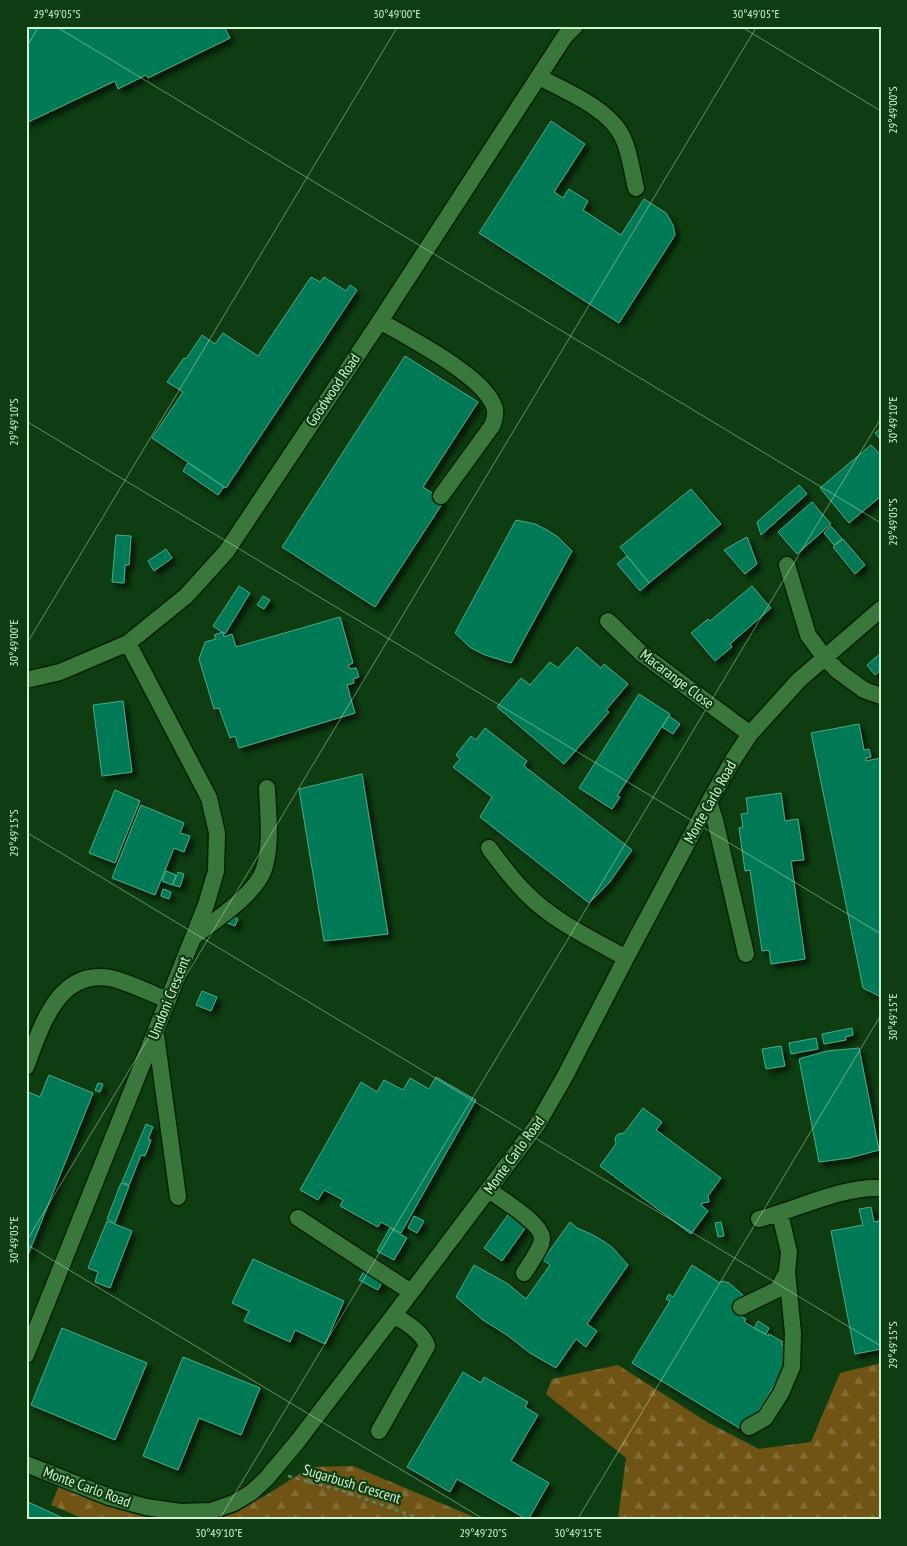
<svg xmlns="http://www.w3.org/2000/svg" width="907" height="1546" font-family="'PT Sans Narrow',sans-serif">
<defs>
<pattern id="forest-firs" width="22" height="20" patternUnits="userSpaceOnUse" patternTransform="scale(1.25)"><rect width="22" height="20" fill="#6f5415"/><path d="M5 1l3.5 6h-7zM16 11l3.5 6h-7z" fill="#836d36"/></pattern>
<filter id="shadow"><feDropShadow dx="4.5" dy="4.5" stdDeviation="2.5" flood-color="#0009"/></filter>
</defs>
<rect width="100%" height="100%" fill="#0e3d12"/>
<path fill="url(#forest-firs)" d="M881,1363V1520H616L618,1518L626,1458L546,1394L552,1379L618,1365L707,1422L759,1449L811,1442L840,1373Z
M353,1466L481,1520H200L221,1515L265,1496L310,1467Z
M60,1483L157,1520H87L51,1505Z"/>
<path fill="#007a57" stroke="#49ab85" filter="url(#shadow)" d="M26,26H224L230,38L148,78L146,75L118,89L115,81L26,123Z
M551,121L585,144L554,192L563,198L569,189L588,201L583,210L621,235L644,199L666,213L673,225L675,235L619,323L479,233Z
M311,277L320,282L324,277L346,291L350,285L357,290L226,488L152,438L183,392L167,382L184,358L186,359L202,335L215,344L223,333L258,356Z
M405,356L478,402L423,487L444,501L375,607L282,547Z
M881,429V440L875,433Z
M871,445L881,455V496L849,523L820,488Z
M188,463L224,487L218,495L183,471Z
M799,485L807,494L761,535L757,522Z
M691,489L721,524L649,583L620,547Z
M812,502L831,524L797,554L778,532Z
M516,520L535,524L547,530L558,537L572,551L511,663L485,655L471,648L455,633Z
M831,526L842,539L834,545L824,533Z
M116,535L131,536L129,565H125L124,583L112,582Z
M747,537L757,564L745,574L724,550Z
M843,539L865,565L855,574L833,547Z
M166,549L172,558L154,571L148,561Z
M627,556L649,583L640,591L617,564Z
M239,586L250,593L225,634L213,626Z
M752,586L771,608L730,644L732,647L715,661L691,633L708,619L710,621Z
M263,596L270,600L264,609L257,605Z
M340,617L353,663L348,665L350,669L356,668L359,677L353,679L354,683L347,685L355,713L239,748L235,736L230,738L219,708L214,709L199,659L205,642L216,639L214,635L223,632L224,637L232,634L236,647Z
M577,647L601,668L604,664L628,684L606,710L609,712L564,764L497,707L521,678L530,685L550,662L558,668Z
M881,653V670L875,675L867,665Z
M639,694L670,714L617,796L620,797L612,809L579,788Z
M123,701L132,772L102,776L93,705Z
M669,716L680,724L673,734L662,727Z
M859,724L864,750L869,749L871,757L866,758V761L881,758V997L863,988L811,733Z
M485,728L527,761L524,766L632,850L609,883L589,903L480,817L492,797L453,767L460,759L456,755L471,736L476,740Z
M362,774L388,934L324,941L299,789Z
M115,790L140,801L115,863L89,853Z
M781,793L785,821L798,819L804,860L791,861L805,959L771,964L769,950L762,951L750,870L745,871L739,828L743,827L741,814L748,813L746,798Z
M141,805L184,823L180,833L190,836L184,852L174,848L155,895L112,878Z
M166,871L176,875L172,885L162,881Z
M178,872L184,874L180,887L173,885Z
M163,889L171,892L169,899L161,896Z
M225,913L238,919L235,926L222,921Z
M202,991L217,997L211,1011L196,1005Z
M852,1028L853,1035L845,1037L846,1040L824,1044L822,1034Z
M816,1038L818,1049L791,1054L789,1043Z
M781,1046L785,1066L766,1069L762,1049Z
M859,1048L879,1150L849,1158L819,1162L799,1059L827,1051Z
M49,1075L93,1093L26,1260V1091L40,1097Z
M436,1077L476,1100L401,1233L381,1222L378,1227L340,1206L343,1200L324,1190L318,1200L300,1190L361,1082L377,1092L384,1080L403,1090L410,1078L429,1089Z
M98,1083L103,1084L100,1092L95,1090Z
M643,1108L662,1122L656,1130L721,1178L708,1196L709,1202L702,1203L701,1205L708,1211L691,1234L600,1166L616,1144L615,1138L618,1134L624,1133Z
M146,1124L153,1127L148,1139L151,1140L145,1156L141,1155L129,1185L122,1182Z
M121,1183L129,1186L115,1223L107,1219Z
M871,1207L874,1222L879,1221L881,1230V1349L855,1354L831,1231L863,1225L859,1209Z
M508,1215L526,1227L502,1261L484,1248Z
M414,1216L424,1221L417,1233L408,1228Z
M107,1221L132,1231L110,1288L95,1282L98,1272L88,1268Z
M570,1222L577,1228L591,1234L603,1241L612,1247L628,1265L587,1324L597,1331L586,1347L576,1339L556,1368L530,1353L507,1335L483,1320L456,1297L474,1265L508,1284L526,1299L550,1265L543,1260Z
M721,1222L724,1236L718,1237L715,1223Z
M390,1228L407,1238L394,1260L377,1251Z
M253,1259L344,1301L325,1344L295,1330L290,1342L244,1321L249,1311L232,1303Z
M692,1265L720,1283L722,1281L729,1283L743,1295L733,1312L746,1319L744,1322L768,1336L769,1334L783,1342L781,1344L794,1352L746,1432L632,1363L670,1301L666,1299L669,1294L673,1297Z
M364,1271L383,1281L378,1290L359,1280Z
M758,1321L769,1328L766,1334L754,1328Z
M62,1328L147,1363L115,1440L31,1405Z
M183,1357L260,1388L241,1435L199,1418L178,1470L143,1456Z
M463,1372L481,1383L484,1377L528,1402L525,1407L538,1415L511,1461L549,1483L528,1520L457,1479L450,1492L407,1467Z
M26,1501L67,1520H26Z"/>
<g fill="none" stroke-linecap="round" stroke-linejoin="round">
<defs>
<path id="minor" d="M539,77C566,91 610,109 623,138C630,153 632,172 636,188
M380,321C409,338 480,374 493,404C497,411 495,419 492,426L441,496
M787,565L808,635L825,658L838,671L864,690L881,696
M608,621L641,653L750,734
M26,680L60,672L128,643L186,596L226,552L380,321L565,36L575,26
M709,802L715,820L746,954
M489,848C500,863 512,879 526,893C553,921 592,939 626,958
M195,936C215,920 256,894 264,869C272,844 268,815 267,788
M156,1035L178,1197
M26,1067C41,1028 57,969 110,978C126,981 152,994 168,1000
M489,1190C501,1199 543,1224 542,1239C542,1247 529,1265 524,1273
M298,1218L411,1292
M759,1219C797,1210 841,1186 881,1188
M741,1307L778,1289L787,1272L789,1252L780,1214
M26,1355L206,905L216,871L217,833L209,798L128,643
M749,1427L765,1418L781,1393L792,1367L793,1333L787,1272
M379,1431L427,1346C423,1332 406,1323 394,1315
M26,1464L109,1497L146,1507L180,1512L211,1511L234,1503L252,1492L266,1479L297,1442L394,1315L537,1125L565,1076L626,958L709,802L733,760L750,734L799,680L881,609"/>
</defs>
<use href="#minor" stroke="#022204" stroke-width="19"/>
<path stroke="#5e8761" stroke-width="2.5" stroke-dasharray="4 4" stroke-linecap="butt" d="M288,1476L346,1492L424,1520"/>
<use href="#minor" stroke="#3a773d" stroke-width="16"/>
</g>
<path fill="none" stroke="#d2f2d2" stroke-width="1" stroke-opacity="0.45" d="M55,26L881,523M740,26L881,111M26,48L39,26M26,421L881,934M26,645L398,26M26,832L881,1346M26,1242L757,26M26,1244L485,1520M219,1520L881,418M577,1520L881,1015"/>
<g text-anchor="middle" stroke-width="4.5" stroke-linejoin="round" paint-order="stroke">
<g font-size="15" fill="#d2f2d2" stroke="#0e3d12">
<text transform="translate(333 390) rotate(-56)" y="5">Goodwood Road</text>
<text transform="translate(677 679) rotate(37)" y="5">Macarange Close</text>
<text transform="translate(710 802) rotate(-61)" y="5">Monte Carlo Road</text>
<text transform="translate(169 998) rotate(-68)" y="5">Umdoni Crescent</text>
<text transform="translate(514 1155) rotate(-54)" y="5">Monte Carlo Road</text>
<text transform="translate(352 1484) rotate(17)" y="5">Sugarbush Crescent</text>
<text transform="translate(87 1487) rotate(20)" y="5">Monte Carlo Road</text>
</g>
</g>
<rect width="907" height="1546" fill="none" stroke="#0e3d12" stroke-width="55"/>
<rect x="28" y="28" width="852" height="1490" fill="none" stroke="#d2f2d2" stroke-width="2"/>
<g font-size="12" text-anchor="middle" fill="#d2f2d2">
<text x="57" y="18">29°49'05"S</text>
<text x="397" y="18">30°49'00"E</text>
<text x="756" y="18">30°49'05"E</text>
<text transform="translate(893 110) rotate(-90)" y="4">29°49'00"S</text>
<text transform="translate(893 420) rotate(-90)" y="4">30°49'10"E</text>
<text transform="translate(14 422) rotate(-90)" y="4">29°49'10"S</text>
<text transform="translate(893 522) rotate(-90)" y="4">29°49'05"S</text>
<text transform="translate(14 643) rotate(-90)" y="4">30°49'00"E</text>
<text transform="translate(14 833) rotate(-90)" y="4">29°49'15"S</text>
<text transform="translate(893 1017) rotate(-90)" y="4">30°49'15"E</text>
<text transform="translate(14 1240) rotate(-90)" y="4">30°49'05"E</text>
<text transform="translate(893 1345) rotate(-90)" y="4">29°49'15"S</text>
<text x="219" y="1537">30°49'10"E</text>
<text x="483" y="1537">29°49'20"S</text>
<text x="578" y="1537">30°49'15"E</text>
</g>
</svg>
